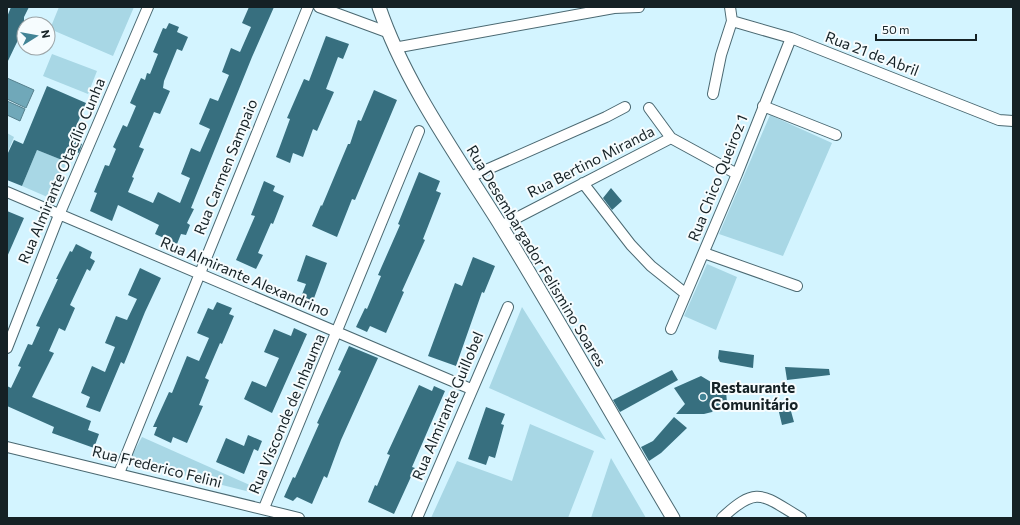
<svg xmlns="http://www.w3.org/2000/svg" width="1020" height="525" font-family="Commissioner,sans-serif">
<rect width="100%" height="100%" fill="#d3f4ff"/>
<path fill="#a8d7e5" d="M59,7H134L113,56L50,29Z
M52,54L97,71L88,94L43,76Z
M770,115L832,143L783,256L719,234Z
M7,133L14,137L7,154Z
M37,150L62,160L63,156L68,158L52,199L22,186Z
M707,264L737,277L716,330L684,316Z
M522,307L606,440L489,388Z
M530,424L594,451L568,518H431L457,461L512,481Z
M142,437L252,486L250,492L131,462L130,459Z
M611,458L646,518H591Z"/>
<path fill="#70a8b9" stroke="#55808d" d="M7,78L34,90L26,108L7,99Z
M7,101L25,109L20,121L7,115Z"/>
<path fill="#376f7f" d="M11,7H29L24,17V34L20,42L18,40L7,63V17Z
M249,7H274L252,57L191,208L194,209L187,223L190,225L186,235L181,234L177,244L155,234L159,225L118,205L112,221L90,211L97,193L94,192L105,165L109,166L116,149L113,147L123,125L127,127L136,106L130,103L141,78L145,80L147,73L150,74L158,54L153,52L163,28L166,29L169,23L179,27L177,32L188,37L182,51L177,49L164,81L163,88L170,91L160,114L154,112L139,147L144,149L132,177L134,178L128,192L153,203L158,192L180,203L190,178L181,174L191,148L200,152L210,129L199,124L210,98L218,101L229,75L222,72L231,48L240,52L251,27L242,23Z
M326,36L349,44L343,59L338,57L326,89L334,92L317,131L313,129L303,157L293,153L290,163L276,157L290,119L287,118L304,79L309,81Z
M47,86L86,103L71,139L82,144L79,153L67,148L62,160L37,150L22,186L7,180V155L14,140L23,144Z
M374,90L397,100L355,200L352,199L337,237L312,226L321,205L322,206L348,144H350L358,120L361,121Z
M419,172L440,181L436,191L441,193L423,239L425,240L402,291L404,292L386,333L370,326L367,332L356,327L365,308L367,309L381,276L378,275L400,225L398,224Z
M264,181L275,186L273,191L284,196L273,224L271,223L258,253L263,255L256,269L236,260L255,216L251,215Z
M611,188L622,201L612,210L603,198Z
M7,211L24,218L7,257Z
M76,244L92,252L90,258L95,261L90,271L87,269L70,305L75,308L65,331L59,328L49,351L54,353L32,397L91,421L88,430L99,434L94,448L52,433L54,427L7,406V386L11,388L21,367L18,366L28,344L32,345L40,327L36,326L58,279H56L70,251L72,252Z
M306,255L327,263L313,301L301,297L306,284L297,281Z
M473,257L495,266L484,293L482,292L456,366L428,356L455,283L462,286Z
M140,268L161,278L145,312L124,364L121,362L100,412L86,407L90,397L81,393L92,366L105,372L115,347L105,343L116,316L127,320L137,299L128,295Z
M217,302L232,308L229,314L234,316L222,344L220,343L205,378L209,380L199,405L203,406L187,443L173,437L171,443L154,435L157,427H153L169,392L172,393L187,356L199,361L209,338L197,333L208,308L213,310Z
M294,328L307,334L272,413L244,399L252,381L266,387L279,358L264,352L274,329L291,336Z
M349,346L378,358L341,440L327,478L324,476L312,504L297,497L293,501L284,497L293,477L295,478L319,424L317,423L341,371L338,370Z
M719,350L754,355L753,368L720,362L718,358Z
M785,367L829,369L830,375L787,380Z
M672,370L678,380L620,412L613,400Z
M701,376L711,382L718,392L726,391L727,403L716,407L712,412L704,414H676L685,404L674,388Z
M419,385L432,391L434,386L445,391L412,467L415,468L394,514L368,502L375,485L377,486L390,455L387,454Z
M789,404L794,422L782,425L778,408Z
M486,407L505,414L501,424L504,425L495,458L489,456L486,465L468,459Z
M674,417L687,428L661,453L649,461L641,447L653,441Z
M248,435L262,441L258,451L254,449L244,474L216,462L226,438L244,446Z"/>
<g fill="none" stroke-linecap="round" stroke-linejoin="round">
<defs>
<path id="minor" d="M319,7L387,32
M732,21L791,38L999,120L1013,121
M394,48L614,8L639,7
M713,94L721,55L732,21L730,7
M763,106L836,135
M649,108L671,138L737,174
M470,177L606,117L625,107
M583,183L631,245L651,266L686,294
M7,192L471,389
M501,226L671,138
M704,253L797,286
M671,329L737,174L791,38
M7,348L59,215L148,7
M7,447L299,518
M119,473L308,7
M264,508L419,131
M417,518L508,307
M722,518C758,484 763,496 801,518"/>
<path id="tertiary" d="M379,7C405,84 458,157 501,226C560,322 615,421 673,518"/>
</defs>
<use href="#minor" stroke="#4b6972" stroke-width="12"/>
<use href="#tertiary" stroke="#4b6972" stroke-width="15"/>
<use href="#minor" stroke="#fff" stroke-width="10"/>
<use href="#tertiary" stroke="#fff" stroke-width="13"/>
</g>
<circle fill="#428496" stroke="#f6fcfe" stroke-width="1.5" cx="703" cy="397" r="4"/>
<g text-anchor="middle" stroke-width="4" stroke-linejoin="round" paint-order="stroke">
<g font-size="15" fill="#152125" stroke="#f6fcfe">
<text transform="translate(872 54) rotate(21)" y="5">Rua 21 de Abril</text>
<text transform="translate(591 162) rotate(-27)" y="5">Rua Bertino Miranda</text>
<text transform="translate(226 167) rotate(-68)" y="5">Rua Carmen Sampaio</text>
<text transform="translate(62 171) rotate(-67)" y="5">Rua Almirante Otacílio Cunha</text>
<text transform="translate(718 178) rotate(-68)" y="5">Rua Chico Queiroz 1</text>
<text transform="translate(536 256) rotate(59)" y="5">Rua Desembargador Felismino Soares</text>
<text transform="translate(245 277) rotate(23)" y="5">Rua Almirante Alexandrino</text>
<text transform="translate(448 406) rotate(-67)" y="5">Rua Almirante Guillobel</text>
<text transform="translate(287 414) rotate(-67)" y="5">Rua Visconde de Inhauma</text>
<text transform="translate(157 467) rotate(14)" y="5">Rua Frederico Felini</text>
</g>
<g font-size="15" font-weight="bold" fill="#152125" stroke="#f6fcfe" text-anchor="start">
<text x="711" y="393">Restaurante<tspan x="711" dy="17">Comunitário</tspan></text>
</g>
</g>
<rect width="1020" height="525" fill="none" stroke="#152125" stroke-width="16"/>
<g transform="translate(36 36) rotate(79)"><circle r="19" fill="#f6fcfe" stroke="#9ca4a7"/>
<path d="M0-3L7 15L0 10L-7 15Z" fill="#428496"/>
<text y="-6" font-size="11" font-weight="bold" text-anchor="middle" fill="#152125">N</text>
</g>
<path d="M876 34v6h100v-6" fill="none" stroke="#152125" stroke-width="2"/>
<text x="882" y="34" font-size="12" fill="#152125" stroke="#f6fcfe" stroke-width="3" paint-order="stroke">50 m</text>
</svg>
